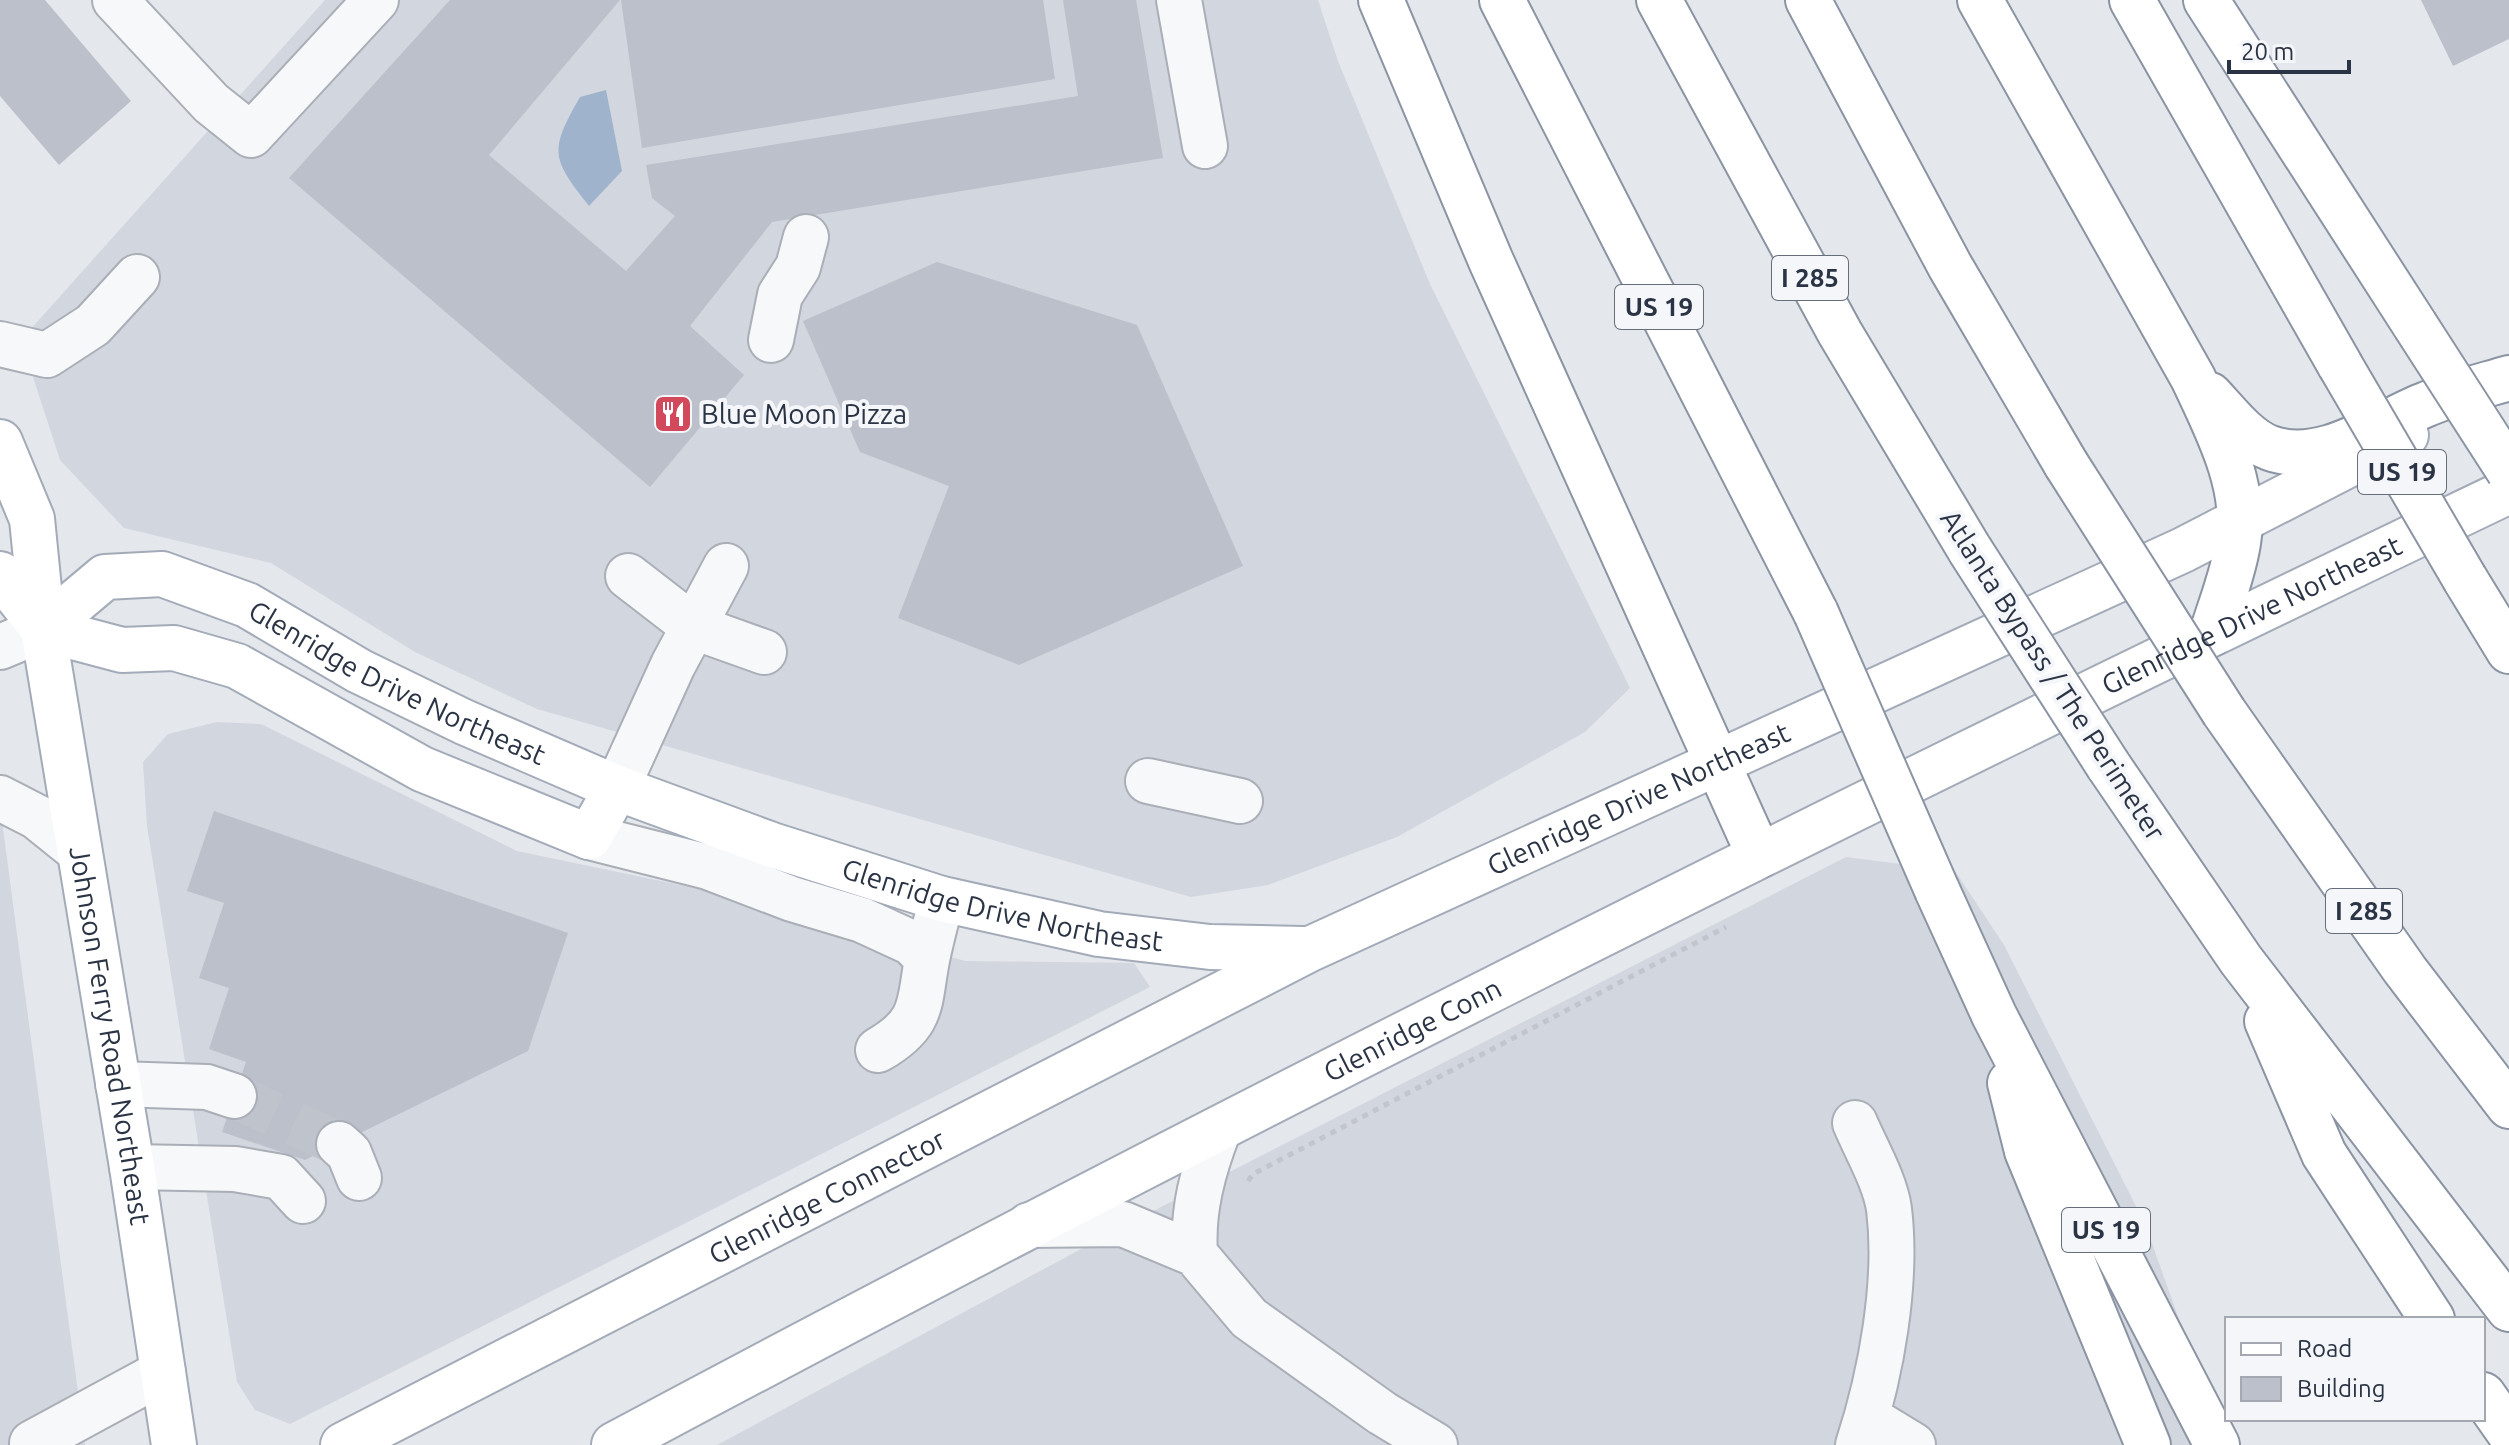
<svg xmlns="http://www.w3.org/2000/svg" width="2509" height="1445" font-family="Ubuntu,sans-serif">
<rect width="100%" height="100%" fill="#e4e7ec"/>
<path fill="#d2d6de" d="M325,0H1318L1338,61L1430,284L1630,688L1585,732L1397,837L1268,885L1191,897L537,709L415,652L271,563L124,528L60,460L21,340Z
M217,722L261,724L517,851L709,891L965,961L1134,963L1150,987L290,1424L255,1410L237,1382L147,826L143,762L168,734Z
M0,806L85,1445H0Z
M1846,857L1955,871L2004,945L2145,1224L2224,1445H717L1120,1228Z"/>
<path fill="#9fb4cc" d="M606,90L622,171L589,206C551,158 549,151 580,97Z"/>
<path fill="#bbc0ca" d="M0,0H45L131,101L59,165L0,96Z
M450,0H620L489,155L626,271L675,216L652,198L646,165L1078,96L1063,0H1136L1163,158L772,222L690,326L744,375L650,487L289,178Z
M621,0H1043L1055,79L642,148Z
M2421,0H2509V39L2453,66Z
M937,262L1137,325L1243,566L1019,665L898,618L949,486L860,452L803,321Z
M214,811L568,933L528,1051L305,1160L222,1132L246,1062L209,1049L229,988L199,978L224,903L187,891Z"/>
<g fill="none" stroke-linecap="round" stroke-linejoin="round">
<path stroke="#bfc3cb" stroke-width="44" stroke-dasharray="44 22" stroke-linecap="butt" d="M234,1096L339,1144"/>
<defs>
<path id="minor" d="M115,0L211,103L251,135L376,0
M1179,0L1205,146
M771,340L780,295L798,267L806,237
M0,344L47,355L93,325L137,277
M628,576L694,627L764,652
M0,647L43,629
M1148,781L1240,801
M617,788L673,665L726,566
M0,798L37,817L78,850
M589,837L708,867L792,899L862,920L912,943L927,959
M878,1050C927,1022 918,1001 928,955C932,936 937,917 942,899
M118,1084L207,1087L234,1096
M1855,1123C1866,1149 1885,1181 1889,1209C1898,1282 1881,1375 1858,1445
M339,1144L349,1153L359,1178
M132,1167L235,1169L281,1177L303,1201
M1029,1225L1123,1224L1195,1254L1249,1318L1382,1413L1435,1445
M1195,1254C1192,1210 1203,1170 1219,1129
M1867,1417L1913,1445
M32,1443L163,1372"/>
<g id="major">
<path id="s1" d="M0,442L32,519L43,629L132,1167L174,1445"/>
<path d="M0,574L43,629"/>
<path id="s2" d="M43,629L105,577L162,574L247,605L359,671L464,722L617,788L772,845L942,899L1099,934L1210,947L1303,949"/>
<path d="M43,629L122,650L174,648L237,666L422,769L589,837L617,788"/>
<path id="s3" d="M343,1445L1310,949L2183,550L2406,435"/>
<path id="s4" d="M614,1445C1238,1111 1871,796 2509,491"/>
</g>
<path id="highway" d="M1381,0L1491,261L1759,855
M1502,0L1816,613
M1659,0L1840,333L1970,550
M1808,0L1950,266L2066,464
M1980,0L2193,378C2216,427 2248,487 2238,543C2233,574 2221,604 2212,633
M2132,0L2340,365
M2206,0L2415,325
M2210,395C2226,412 2247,440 2270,448C2323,467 2380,422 2427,404C2453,393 2482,386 2509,378
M2465,579L2509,651
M2224,712L2405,970L2509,1106
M2108,765L2241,960L2509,1309
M1937,890L1994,1015L2217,1445
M2267,1021L2324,1154L2432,1319
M2010,1083L2027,1151L2148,1445
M2483,1395L2509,1432"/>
</defs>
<use href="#minor" stroke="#a9aeb7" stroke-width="48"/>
<use href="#major" stroke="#a3abb8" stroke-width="48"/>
<use href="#highway" stroke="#8b94a3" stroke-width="48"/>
<path stroke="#c2c5cb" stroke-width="5" stroke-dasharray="6 6" stroke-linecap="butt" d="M1248,1181L1253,1174L1726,927"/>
<use href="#minor" stroke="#f7f8fa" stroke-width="44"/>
<use href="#major" stroke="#fff" stroke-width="44"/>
<use href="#highway" stroke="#fff" stroke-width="44"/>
<defs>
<path id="highway-bridge" d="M2415,325L2509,471
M2340,365L2465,579
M2066,464L2224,712
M1970,550L2108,765
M1816,613L1937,890"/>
</defs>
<use href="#highway-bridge" stroke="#8b94a3" stroke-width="48" stroke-linecap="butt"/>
<use href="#highway-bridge" stroke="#fff" stroke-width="44"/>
</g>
<defs>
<symbol id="restaurant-square" viewBox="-11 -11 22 22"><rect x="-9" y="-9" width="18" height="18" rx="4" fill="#d1495b" stroke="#f4f6f9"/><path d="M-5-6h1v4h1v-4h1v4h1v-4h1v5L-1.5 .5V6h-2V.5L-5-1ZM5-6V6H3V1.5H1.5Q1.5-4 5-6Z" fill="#fff"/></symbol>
</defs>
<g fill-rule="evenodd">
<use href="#restaurant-square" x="651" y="392" width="44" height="44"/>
</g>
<g text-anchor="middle" stroke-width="8" stroke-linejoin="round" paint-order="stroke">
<g fill="#f4f6f9" stroke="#676e7b" stroke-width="2">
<rect x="1772" y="256" width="76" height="44" rx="6"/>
<rect x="1615" y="285" width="88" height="44" rx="6"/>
<rect x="2358" y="450" width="88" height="44" rx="6"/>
<rect x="2326" y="889" width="76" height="44" rx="6"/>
<rect x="2062" y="1208" width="88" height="44" rx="6"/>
</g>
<g font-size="26" font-weight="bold" fill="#2b3445">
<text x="1810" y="287">I 285</text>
<text x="1659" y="316">US 19</text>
<text x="2402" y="481">US 19</text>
<text x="2364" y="920">I 285</text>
<text x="2106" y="1239">US 19</text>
</g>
<g font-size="28" fill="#2b3445" stroke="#f4f6f9" text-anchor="start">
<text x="701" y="424">Blue Moon Pizza</text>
</g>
<g font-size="28" fill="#2b3445" stroke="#f4f6f9">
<text dy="10" stroke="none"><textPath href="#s4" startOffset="1836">Glenridge Drive Northeast</textPath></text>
<text transform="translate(2053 675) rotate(57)" y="10">Atlanta Bypass / The Perimeter</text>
<text dy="10" stroke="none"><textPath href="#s2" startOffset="398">Glenridge Drive Northeast</textPath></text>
<text dy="10" stroke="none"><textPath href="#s3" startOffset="1448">Glenridge Drive Northeast</textPath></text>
<text dy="10" stroke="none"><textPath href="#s2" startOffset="1046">Glenridge Drive Northeast</textPath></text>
<text dy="10" stroke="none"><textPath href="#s4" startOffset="900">Glenridge Conn</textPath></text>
<text dy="10" stroke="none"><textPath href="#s1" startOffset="606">Johnson Ferry Road Northeast</textPath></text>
<text dy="10" stroke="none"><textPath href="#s3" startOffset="544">Glenridge Connector</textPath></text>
</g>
</g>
<rect x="2225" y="1317" width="260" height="104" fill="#f4f6f9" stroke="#a4a8b1" stroke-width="2"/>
<rect x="2241" y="1343" width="40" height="12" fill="#ffffff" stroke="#a4a8b1" stroke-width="2"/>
<text x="2297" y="1357" font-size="24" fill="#2b3445">Road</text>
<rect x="2241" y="1377" width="40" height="24" fill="#bbc0ca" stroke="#a4a8b1" stroke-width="2"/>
<text x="2297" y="1397" font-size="24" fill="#2b3445">Building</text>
<path d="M2229 60v12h120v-12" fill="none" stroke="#2b3445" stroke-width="4"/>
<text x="2241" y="60" font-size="24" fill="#2b3445" stroke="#f4f6f9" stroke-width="6" paint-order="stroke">20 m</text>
</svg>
